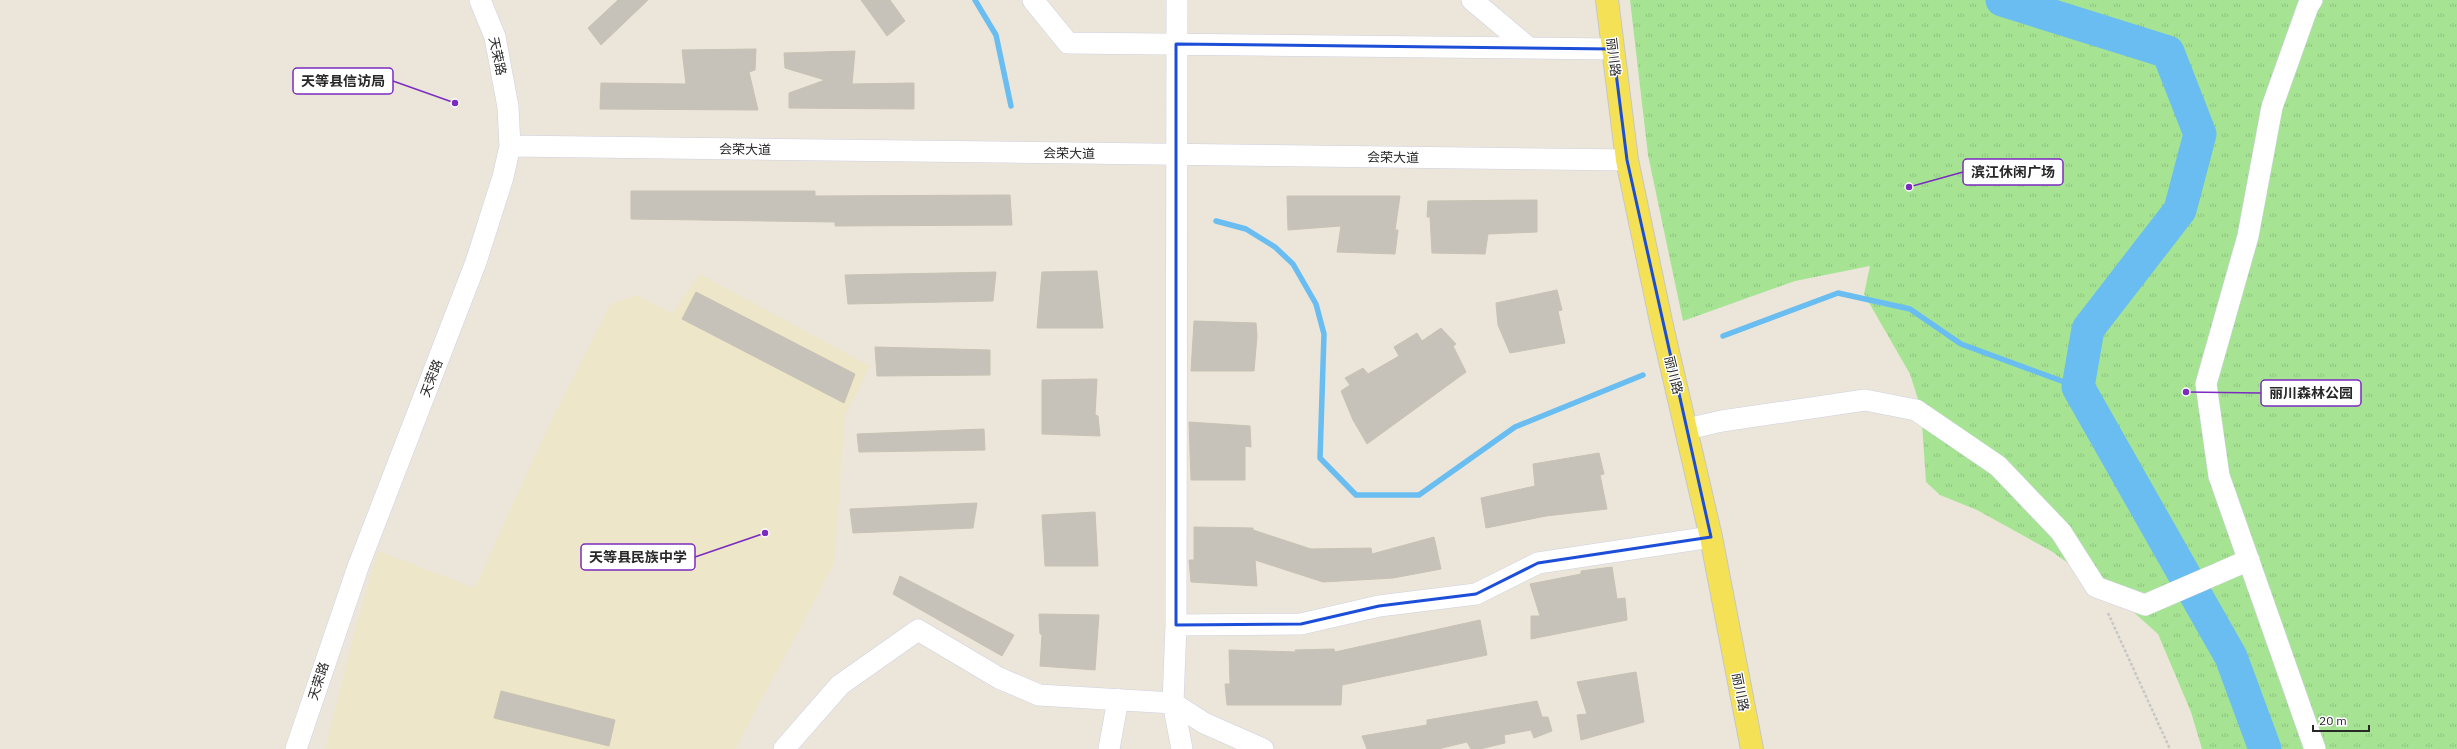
<svg xmlns="http://www.w3.org/2000/svg" width="2457" height="749" font-family="'IBM Plex Sans','Noto Sans SC',sans-serif">
<defs>
<pattern id="park-tufts" width="24" height="20" patternUnits="userSpaceOnUse"><rect width="24" height="20" fill="#a6e494"/><path d="M3 7l-1-3M5 7V3M7 7l1-3M15 17l-1-3M17 17v-4M19 17l1-3" fill="none" stroke="#8fc480"/></pattern>
</defs>
<rect width="100%" height="100%" fill="#ebe6d9"/>
<path fill="#eee6c8" d="M700,274L870,366L845,416L834,564L735,749H325L355,630L378,551L475,588L549,425L611,304L636,295L672,313Z"/>
<path fill="url(#park-tufts)" d="M1630,0H2457V749H2202L2191,712L2158,634L2120,600L2051,551L1977,510L1940,495L1926,482L1921,409L1910,374L1864,294L1870,266L1795,281L1683,321L1648,155Z"/>
<g fill="none" stroke-linecap="round" stroke-linejoin="round">
<path stroke="#69bdf1" stroke-width="5.5" d="M975,0L996,35L1011,106
M1216,221L1246,229L1275,247L1293,264L1316,304L1324,334L1320,458L1356,495H1419L1515,427L1643,375
M1723,336L1838,293L1910,309L1961,344L2078,387"/>
<path stroke="#69bdf1" stroke-width="33" d="M2002,0L2168,52L2200,134L2180,210L2088,329L2078,387L2231,657L2265,749"/>
</g>
<path fill="#c7c2b9" stroke="#c7c2b3" d="M618,0H648L601,45L588,28Z
M861,0H890L905,21L887,36Z
M756,49L755,70L749,72L758,110L600,109L601,83L686,84L682,50Z
M855,51L852,84L914,83V109L789,108V93L825,80L785,68L784,53Z
M631,191H815V196L1010,195L1012,225L835,226V222L631,219Z
M1287,196H1400L1395,230H1398L1395,254L1337,252L1341,226L1288,230Z
M1537,200V232L1488,234L1485,254L1432,253L1430,217H1427L1428,201Z
M1097,271L1103,328H1037L1042,272Z
M996,272L993,301L848,304L845,275Z
M1557,290L1562,310L1558,311L1565,343L1510,353L1498,325L1496,303Z
M696,292L855,374L844,403L682,319Z
M1194,321L1256,323L1257,336L1254,371H1191Z
M1441,328L1456,344L1453,346L1466,372L1367,444L1353,420L1341,391L1350,385L1345,378L1363,368L1368,374L1399,356L1394,347L1417,333L1422,341Z
M875,347L990,350V375L877,376Z
M1097,379L1095,415L1098,416L1100,436L1042,434V380Z
M1189,422L1250,426L1251,447L1245,446V480H1191Z
M984,429L985,450L859,452L857,434Z
M1599,453L1604,474L1600,475L1607,509L1546,516L1486,528L1481,498L1535,486L1533,464Z
M977,503L973,528L853,533L850,509Z
M1095,512L1098,566H1045L1042,515Z
M1194,527L1253,528V530L1311,549L1371,548L1372,554L1434,537L1441,569L1393,578L1323,582L1255,560L1257,586L1191,582L1189,560H1194Z
M1612,567L1617,599L1625,598L1627,620L1531,639V616H1540L1530,584L1581,574V571Z
M900,576L1014,635L1002,656L893,594Z
M1039,614L1099,615L1095,670L1040,666L1042,634H1040Z
M1480,620L1487,655L1342,685L1341,705H1227L1225,684H1230L1229,650L1296,652L1295,650L1334,649L1335,652Z
M1636,672L1644,722L1581,740L1577,715L1587,714L1577,682Z
M501,691L615,720L609,746L494,718Z
M1537,701L1542,717H1548L1552,731L1534,738L1531,730L1504,735L1505,743L1480,749H1471L1467,742L1438,749H1367L1362,736L1427,725V720Z"/>
<g fill="none" stroke-linecap="round" stroke-linejoin="round">
<defs>
<path id="minor" d="M1033,0L1068,43L1613,49
M1177,0L1176,625L1173,703L1182,749
M1472,0L1529,48
M2312,0L2308,6L2272,107L2248,236L2206,384L2219,476L2315,749
M510,146L1627,160
M1687,429L1722,421L1865,400L1916,410L1998,466L2061,532L2096,587L2145,605L2249,560
M1176,625L1301,624L1379,606L1476,594L1538,563L1711,537
M296,749L358,567L476,262L503,177L510,146L508,107L495,37L480,0
M784,749L840,685L918,630L999,678L1039,695L1173,703L1204,723L1263,749
M1109,749L1118,699"/>
<path id="major" d="M1607,0L1627,160L1662,326L1711,537L1752,749"/>
</defs>
<use href="#minor" stroke="#cfd0e2" stroke-width="22"/>
<use href="#major" stroke="#c7c7c7" stroke-width="24"/>
<path stroke="#c7c7c7" stroke-width="2.5" stroke-dasharray="3 2" stroke-linecap="butt" d="M2108,613L2170,749"/>
<use href="#minor" stroke="#fff" stroke-width="21"/>
<use href="#major" stroke="#f4e156" stroke-width="22"/>
</g>
<path fill="none" stroke="#1d4ed8" stroke-width="3" stroke-linejoin="round" d="M1176,44L1613,49L1627,160L1711,537L1538,563L1476,594L1379,606L1301,624L1176,625Z"/>
<g text-anchor="middle" stroke-width="3" stroke-linejoin="round" paint-order="stroke">
<g font-size="13" fill="#282828" stroke="#fff">
<text transform="translate(498 56) rotate(78)" y="5">天荣路</text>
<text transform="translate(1614 57) rotate(83)" y="5">丽川路</text>
<text transform="translate(745 149) rotate(1)" y="5">会荣大道</text>
<text transform="translate(1069 153) rotate(1)" y="5">会荣大道</text>
<text transform="translate(1393 157) rotate(1)" y="5">会荣大道</text>
<text transform="translate(1674 375) rotate(76)" y="5">丽川路</text>
<text transform="translate(431 378) rotate(-69)" y="5">天荣路</text>
<text transform="translate(318 681) rotate(-72)" y="5">天荣路</text>
<text transform="translate(1741 692) rotate(79)" y="5">丽川路</text>
</g>
</g>
<path fill="none" stroke="#7b2cbf" stroke-width="1.5" d="M455 103L393 81M1909 187L1963 172M2186 392L2261 393M765 533L695 557"/>
<g fill="#7b2cbf" stroke="#fff" stroke-width="1.5">
<circle cx="455" cy="103" r="4"/>
<circle cx="1909" cy="187" r="4"/>
<circle cx="2186" cy="392" r="4"/>
<circle cx="765" cy="533" r="4"/>
</g>
<g fill="#fff" stroke="#7b2cbf" stroke-width="1.5">
<rect x="293" y="68" width="100" height="26" rx="4"/>
<rect x="1963" y="159" width="100" height="26" rx="4"/>
<rect x="2261" y="380" width="100" height="26" rx="4"/>
<rect x="581" y="544" width="114" height="26" rx="4"/>
</g>
<g font-size="14" text-anchor="middle" font-weight="bold" fill="#282828">
<text x="343" y="86">天等县信访局</text>
<text x="2013" y="177">滨江休闲广场</text>
<text x="2311" y="398">丽川森林公园</text>
<text x="638" y="562">天等县民族中学</text>
</g>
<path d="M2313 725v6h56v-6" fill="none" stroke="#282828" stroke-width="2"/>
<text x="2319" y="725" font-size="12" fill="#282828" stroke="#ffffff" stroke-width="3" paint-order="stroke">20 m</text>
</svg>
